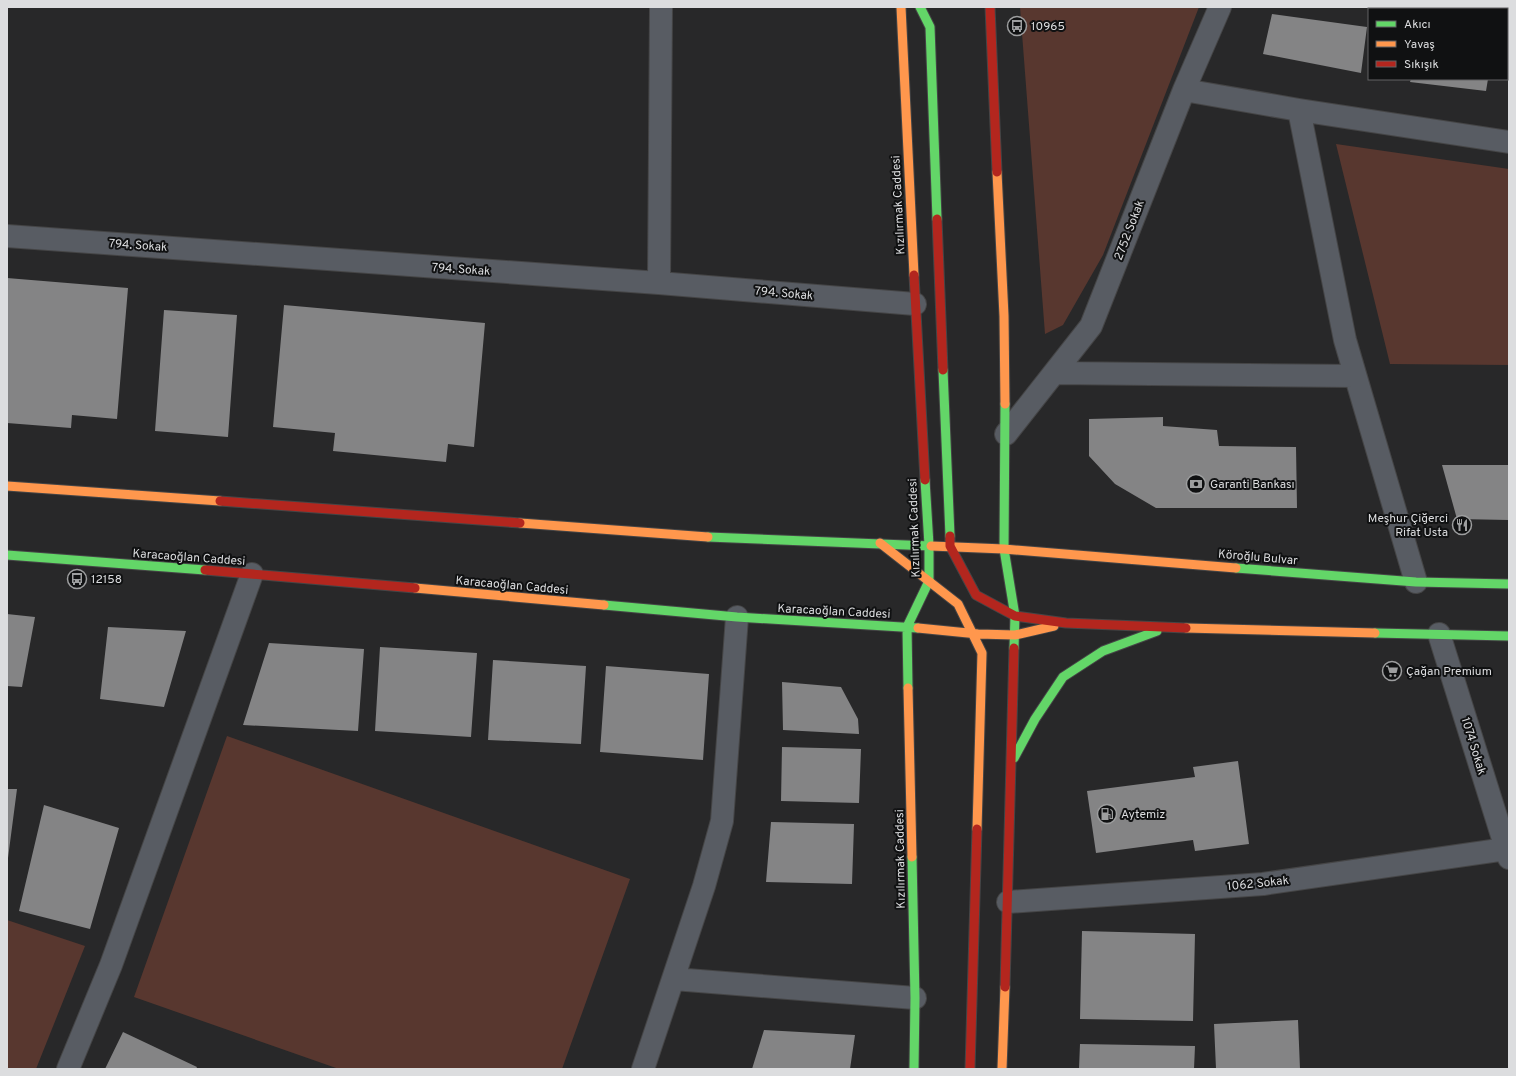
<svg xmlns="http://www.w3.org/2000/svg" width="1516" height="1076" font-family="Overpass,sans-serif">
<rect width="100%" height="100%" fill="#282829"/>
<path fill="#58372f" d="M1020,7H1199L1103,255L1063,325L1045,334Z
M1336,144L1509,169V365L1390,364Z
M227,736L630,879L562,1069H339L134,997Z
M7,920L85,946L36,1069H7Z"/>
<path fill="#848485" d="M1272,14L1367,27L1361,73L1263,54Z
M1411,79H1488L1486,91L1410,82Z
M7,278L128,288L117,419L72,415L71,428L7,423Z
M284,305L485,323L474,447L448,444L446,462L333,451L335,433L273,427Z
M164,310L237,315L228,437L155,431Z
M1163,417V426L1217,430L1219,446L1296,447L1297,508H1156L1115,484L1089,456V419Z
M1442,465H1509V520L1457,519Z
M7,614L35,617L22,687L7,686Z
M108,627L186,631L164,707L100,699Z
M269,643L364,649L358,731L243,725Z
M380,647L477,653L471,737L375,731Z
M493,660L586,666L581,744L488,740Z
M606,666L709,674L703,760L600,752Z
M782,682L841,687L858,719L859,734L783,730Z
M782,747L861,749L859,803L781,801Z
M1238,761L1249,844L1195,851L1193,840L1096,853L1087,791L1195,777L1193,767Z
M7,789H17L8,858H7Z
M44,805L119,828L90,929L19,911Z
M771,822L854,824L852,884L766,882Z
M1082,931L1195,934L1193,1021L1080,1019Z
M1298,1020L1300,1069H1216L1214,1024Z
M764,1030L855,1035L850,1069H752Z
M123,1032L197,1067L196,1069H105Z
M1080,1044L1195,1046L1194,1069H1079Z"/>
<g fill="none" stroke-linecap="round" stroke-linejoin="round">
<defs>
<path id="street" d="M1184,90L1299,110L1509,142
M1299,110L1345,340L1416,582
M7,236L659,283L915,304
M659,283L661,7
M1054,373L1355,376
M1006,434L1091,326L1184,90L1220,7
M1439,634L1509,858
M1008,902L1263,884L1506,849
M674,979L915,998
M68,1069L111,965L252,574
M643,1069L704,886L722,821L737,617"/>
<path id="fast" d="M920,7L930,27L937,219
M943,370L950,536
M1005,404L1004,549L1015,616L1014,648
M708,537L931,546
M7,555L205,570
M1236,568L1416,582L1509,584
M604,605L737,617L918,628
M1375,633L1509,636
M908,688L907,627L929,581V545L925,480
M1014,758L1035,719L1063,677L1103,651L1157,631
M912,857L915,998L914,1069"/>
<path id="slow" d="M901,7L914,275
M997,172L1004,316L1005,404
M7,486L220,501
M520,523L708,537
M880,543L958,604L982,653L977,829
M931,546L1004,549L1236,568
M415,588L604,605
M918,628L978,634L1015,635L1054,626
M1186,628L1375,633
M908,688L912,857
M1002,1069L1005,987"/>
<path id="jam" d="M990,7L997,172
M937,219L943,370
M914,275L925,480
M220,501L520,523
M950,536V546L976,595L1015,616L1066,623L1186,628
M205,570L415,588
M1005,987L1014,648
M970,1069L977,829"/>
</defs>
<use href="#street" stroke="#454546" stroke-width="24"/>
<use href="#fast" stroke="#454546" stroke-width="11"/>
<use href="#slow" stroke="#454546" stroke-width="11"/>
<use href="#jam" stroke="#454546" stroke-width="11"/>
<use href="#street" stroke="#585c63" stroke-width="22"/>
<use href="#fast" stroke="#63d668" stroke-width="9"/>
<use href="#slow" stroke="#ff974d" stroke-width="9"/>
<use href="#jam" stroke="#b3261e" stroke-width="9"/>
</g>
<defs>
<symbol id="bus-ring" viewBox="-11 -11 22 22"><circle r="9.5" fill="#101112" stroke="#9d9e9f" stroke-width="1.5"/><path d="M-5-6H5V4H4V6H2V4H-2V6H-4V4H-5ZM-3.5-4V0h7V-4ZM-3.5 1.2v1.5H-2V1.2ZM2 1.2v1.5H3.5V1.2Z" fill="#9d9e9f"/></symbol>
<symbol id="bank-ring" viewBox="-11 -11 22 22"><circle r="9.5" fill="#101112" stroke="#9d9e9f" stroke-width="1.5"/><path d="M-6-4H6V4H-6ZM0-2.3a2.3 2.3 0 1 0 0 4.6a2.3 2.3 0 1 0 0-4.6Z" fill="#9d9e9f"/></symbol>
<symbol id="restaurant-ring" viewBox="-11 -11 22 22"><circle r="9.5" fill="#101112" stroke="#9d9e9f" stroke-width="1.5"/><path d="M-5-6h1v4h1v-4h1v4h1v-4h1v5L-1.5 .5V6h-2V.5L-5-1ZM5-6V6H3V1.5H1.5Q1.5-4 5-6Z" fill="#9d9e9f"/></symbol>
<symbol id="supermarket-ring" viewBox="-11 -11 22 22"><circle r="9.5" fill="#101112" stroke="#9d9e9f" stroke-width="1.5"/><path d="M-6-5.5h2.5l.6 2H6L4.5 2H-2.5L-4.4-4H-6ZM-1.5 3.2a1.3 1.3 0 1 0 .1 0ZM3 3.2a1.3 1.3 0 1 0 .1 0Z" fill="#9d9e9f"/></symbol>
<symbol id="fuel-ring" viewBox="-11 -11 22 22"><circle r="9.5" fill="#101112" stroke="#9d9e9f" stroke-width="1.5"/><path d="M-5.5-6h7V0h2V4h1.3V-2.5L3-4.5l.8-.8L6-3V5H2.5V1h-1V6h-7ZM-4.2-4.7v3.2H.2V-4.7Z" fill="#9d9e9f"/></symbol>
</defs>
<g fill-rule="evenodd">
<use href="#bus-ring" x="1006" y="15" width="22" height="22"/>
<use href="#bank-ring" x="1185" y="473" width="22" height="22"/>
<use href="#restaurant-ring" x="1451" y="514" width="22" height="22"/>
<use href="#bus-ring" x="66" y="568" width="22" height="22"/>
<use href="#supermarket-ring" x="1381" y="660" width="22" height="22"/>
<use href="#fuel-ring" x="1096" y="803" width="22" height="22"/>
</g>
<g text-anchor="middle" stroke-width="4" stroke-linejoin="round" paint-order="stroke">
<g font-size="12" fill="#dcdddf" stroke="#101112" text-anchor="start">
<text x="1031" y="30">10965</text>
<text x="1210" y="488">Garanti Bankası</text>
<text x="1448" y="522" text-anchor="end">Meşhur Çiğerci<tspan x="1448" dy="14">Rifat Usta</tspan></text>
<text x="91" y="583">12158</text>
<text x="1406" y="675">Çağan Premium</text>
<text x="1121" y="818">Aytemiz</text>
</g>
<g font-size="12" fill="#dcdddf" stroke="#101112">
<text transform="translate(898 205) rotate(-93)" y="4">Kızılırmak Caddesi</text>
<text transform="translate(1129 230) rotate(-69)" y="4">2752 Sokak</text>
<text transform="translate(138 245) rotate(4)" y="4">794. Sokak</text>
<text transform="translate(461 269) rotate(4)" y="4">794. Sokak</text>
<text transform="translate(784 293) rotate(5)" y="4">794. Sokak</text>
<text transform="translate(914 528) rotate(-92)" y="4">Kızılırmak Caddesi</text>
<text transform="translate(189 557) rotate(4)" y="4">Karacaoğlan Caddesi</text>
<text transform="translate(1258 557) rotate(5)" y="4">Köroğlu Bulvar</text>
<text transform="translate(512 585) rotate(5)" y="4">Karacaoğlan Caddesi</text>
<text transform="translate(834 611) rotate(3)" y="4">Karacaoğlan Caddesi</text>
<text transform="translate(1474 746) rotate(73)" y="4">1074 Sokak</text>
<text transform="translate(900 859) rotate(-91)" y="4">Kızılırmak Caddesi</text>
<text transform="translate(1258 883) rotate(-6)" y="4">1062 Sokak</text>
</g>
</g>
<rect width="1516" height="1076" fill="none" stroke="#dcdddf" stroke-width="16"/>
<rect x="1368" y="8" width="140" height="72" fill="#101112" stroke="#626364"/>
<rect x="1376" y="21" width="20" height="6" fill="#63d668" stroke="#626364"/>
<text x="1404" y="28" font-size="12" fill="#dcdddf">Akıcı</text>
<rect x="1376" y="41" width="20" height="6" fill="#ff974d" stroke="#626364"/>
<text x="1404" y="48" font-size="12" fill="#dcdddf">Yavaş</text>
<rect x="1376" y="61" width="20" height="6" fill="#b3261e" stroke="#626364"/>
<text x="1404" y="68" font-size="12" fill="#dcdddf">Sıkışık</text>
</svg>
